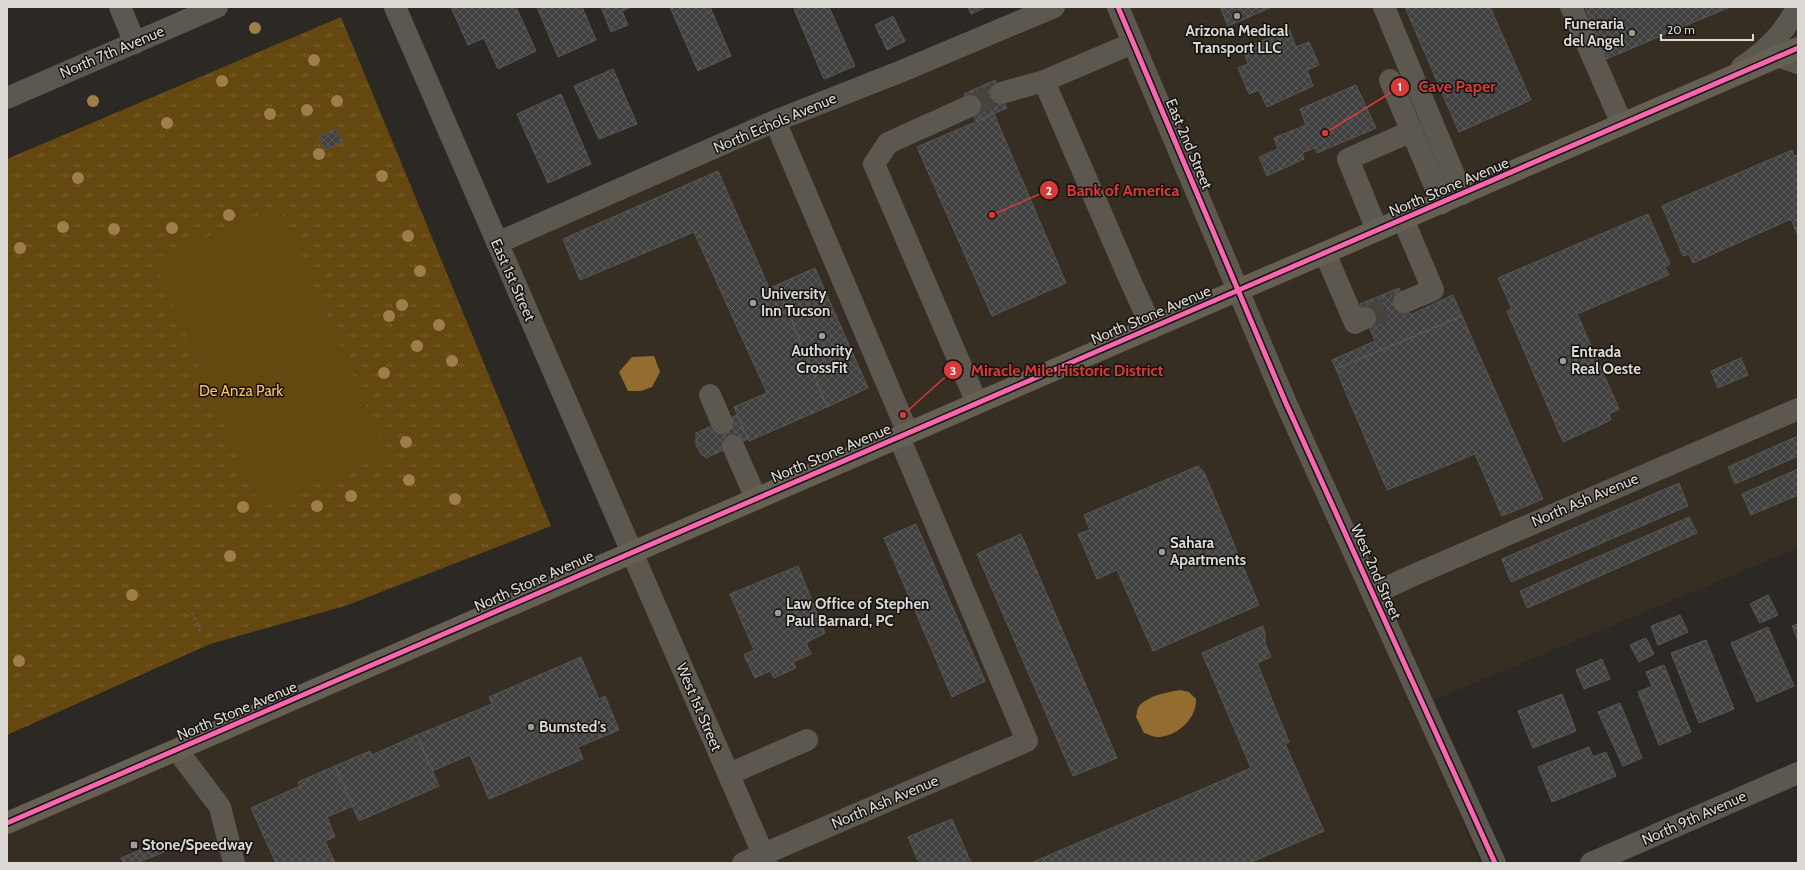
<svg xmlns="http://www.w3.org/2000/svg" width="1805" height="870" font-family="Cabin,sans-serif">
<defs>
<pattern id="park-tufts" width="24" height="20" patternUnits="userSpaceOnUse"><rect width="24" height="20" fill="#654810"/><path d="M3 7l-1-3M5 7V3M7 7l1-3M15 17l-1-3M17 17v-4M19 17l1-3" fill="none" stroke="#7a6232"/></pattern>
<pattern id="building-cross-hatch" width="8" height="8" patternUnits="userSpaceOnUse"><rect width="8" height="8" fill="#414141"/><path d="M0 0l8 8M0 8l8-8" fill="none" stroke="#5c5c5c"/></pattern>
</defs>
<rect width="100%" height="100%" fill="#2c2925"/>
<path fill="#362e22" d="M1054,7H1798V548L1417,707L1479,863H7V823L632,552L497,243Z"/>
<path fill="url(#park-tufts)" d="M341,17L551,526L345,606L210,644L7,735V159Z"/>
<path fill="#654810" d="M279,206L387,453L261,508L153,260Z"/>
<path fill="#926d2f" d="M654,356L660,372L652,387L641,391H628L619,372L632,357Z
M1180,690L1189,692L1196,699C1197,719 1176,737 1157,737C1153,737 1148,734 1144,733L1136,717C1137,714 1137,710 1138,708C1145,696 1168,692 1180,690Z"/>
<path fill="url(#building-cross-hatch)" stroke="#575757" d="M451,7H516L536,51L498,69L484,38L468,45Z
M537,7H582L596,40L558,57Z
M601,7H632L622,11L628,25L611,32Z
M670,7H710L731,56L698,71Z
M799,7H829L855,66L824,79L794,9Z
M968,7H986L971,14Z
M1220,7H1272L1228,26Z
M1405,7H1490L1531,100L1459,132Z
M1585,7H1730L1606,59Z
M893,16L905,41L887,50L875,25Z
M1289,29L1296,47L1309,42L1319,65L1307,70L1313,86L1267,107L1259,90L1249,94L1238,68L1248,64L1243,49Z
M613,69L637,124L599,139L574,86Z
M995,80L1007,108L976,121L964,94Z
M1356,85L1376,128L1317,153L1315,148L1302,153L1304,159L1267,176L1259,157L1278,149L1274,138L1306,125L1300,109Z
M561,94L591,164L548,183L517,114Z
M994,114L1066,283L992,316L917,147Z
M336,129L343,142L325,150L319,137Z
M1792,150L1794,156L1798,155V236L1791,219L1693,263L1689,254L1683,256L1662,206Z
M718,171L769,288L777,285L827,407L749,441L734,407L767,393L694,232L580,280L563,239Z
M1648,214L1670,264L1665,267L1669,275L1577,314L1619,409L1609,414L1611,420L1563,442L1507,311L1512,309L1498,278Z
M815,268L868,388L827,407L777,285Z
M1399,288L1410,315L1453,295L1462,316L1336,369L1332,360L1375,341L1360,304Z
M1462,316L1543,499L1502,516L1475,454L1387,490L1336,369Z
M1741,358L1748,375L1718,388L1711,371Z
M737,415L748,439L706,458L701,454L696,445V433Z
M1798,436V456L1735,484L1728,467Z
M1198,466L1204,472L1259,605L1153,651L1117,570L1097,579L1078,534L1090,530L1084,515Z
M1798,469V495L1751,515L1742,494Z
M1679,483L1688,506L1511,582L1502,559Z
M1689,517L1697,533L1527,608L1520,591Z
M916,524L985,681L952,697L884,538Z
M1021,534L1117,758L1073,776L977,554Z
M798,566L825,633L806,643L811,654L793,662L796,668L774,678L770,671L755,678L744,655L754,650L730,594Z
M1768,595L1778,615L1760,623L1750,604Z
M1680,615L1688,632L1658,645L1651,626Z
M1798,624V640L1792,626Z
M1263,626L1265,634V643L1271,657L1257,663L1289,742L1285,744L1324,831L1249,863H1031L1251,768L1202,653Z
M1768,627L1794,686L1757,702L1731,643Z
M1646,638L1654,654L1639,662L1630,645Z
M1706,640L1734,709L1699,723L1671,653Z
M581,657L599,699L605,696L619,730L578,747L583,759L489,799L470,755L432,771L417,735L492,704L489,697Z
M1602,659L1610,679L1584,689L1576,670Z
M1664,665L1691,732L1659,745L1638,692L1652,686L1646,672Z
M1562,694L1576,731L1533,748L1518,711Z
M1620,703L1642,758L1623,766L1598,712Z
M417,735L439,786L359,821L335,766L370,751L372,755Z
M1589,747L1593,757L1606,752L1616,776L1552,802L1538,767Z
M335,766L353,806L327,817L335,837L325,841L335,863H276L251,808L300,786L298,782Z
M952,819L971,863H919L908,837Z
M160,842L164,852L137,863H124L121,858Z"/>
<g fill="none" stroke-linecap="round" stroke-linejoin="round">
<path stroke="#46433f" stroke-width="22" stroke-dasharray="22 11" stroke-linecap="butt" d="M970,106L1001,93
M1365,318L1404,302"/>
<path stroke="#5c5852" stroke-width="2.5" stroke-dasharray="3 3" stroke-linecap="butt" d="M192,612L201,633"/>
<path stroke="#5c574f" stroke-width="22" d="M120,7L135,43
M395,7L767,863
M1118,7L1285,401L1495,863
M1384,7L1462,194
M1571,7L1622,124
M1133,43L1044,81L1130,280L1152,328
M1778,56L1798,63
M1742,67C1766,51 1785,33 1797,7
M1390,80L1442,203
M1001,93L1044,81
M7,98L217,7
M970,106L888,143L874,164L977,403
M775,121L908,433
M1403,219L1433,290L1404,302
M1377,230L1348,159L1412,131
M497,243L775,121L902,71L1054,7
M1325,253L1355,323L1365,318
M710,395L722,423
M733,446L756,498
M1373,594L1407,578L1798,409
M177,750L220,807L234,863
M729,774L807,740
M743,863L1027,741L899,437
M1591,863L1798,773"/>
<path stroke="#665f54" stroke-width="22" d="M7,823L1798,48"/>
<defs>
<path id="cycleway" d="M1118,7L1285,401L1495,863
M7,823L1798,48"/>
</defs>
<use href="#cycleway" stroke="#151310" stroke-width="8"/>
<use href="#cycleway" stroke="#f766af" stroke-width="5"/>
</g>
<g fill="#9e7e49">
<circle cx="255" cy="28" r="6"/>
<circle cx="314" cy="60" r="6"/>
<circle cx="222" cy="81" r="6"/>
<circle cx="93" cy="101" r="6"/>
<circle cx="337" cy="101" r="6"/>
<circle cx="307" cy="110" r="6"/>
<circle cx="270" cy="114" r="6"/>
<circle cx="167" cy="123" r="6"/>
<circle cx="319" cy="154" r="6"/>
<circle cx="382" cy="176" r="6"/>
<circle cx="78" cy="178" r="6"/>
<circle cx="229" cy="215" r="6"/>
<circle cx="63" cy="227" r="6"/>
<circle cx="172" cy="228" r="6"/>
<circle cx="114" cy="229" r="6"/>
<circle cx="408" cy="236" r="6"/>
<circle cx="20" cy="248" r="6"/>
<circle cx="420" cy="271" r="6"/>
<circle cx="402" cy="305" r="6"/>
<circle cx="389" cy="316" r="6"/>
<circle cx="439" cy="325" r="6"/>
<circle cx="417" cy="346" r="6"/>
<circle cx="452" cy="361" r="6"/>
<circle cx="384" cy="373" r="6"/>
<circle cx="406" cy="442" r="6"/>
<circle cx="409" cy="480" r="6"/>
<circle cx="351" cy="496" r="6"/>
<circle cx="455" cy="499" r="6"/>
<circle cx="317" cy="506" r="6"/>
<circle cx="243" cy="507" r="6"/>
<circle cx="230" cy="556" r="6"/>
<circle cx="132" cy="595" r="6"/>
<circle cx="19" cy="661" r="6"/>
</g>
<g fill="#9e9b97" stroke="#151310" stroke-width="1.5">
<circle cx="1237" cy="16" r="4"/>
<circle cx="1632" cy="33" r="4"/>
<circle cx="753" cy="303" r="4"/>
<circle cx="822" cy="336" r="4"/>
<circle cx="1563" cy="361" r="4"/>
<circle cx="1162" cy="552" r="4"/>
<circle cx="778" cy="613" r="4"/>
<circle cx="531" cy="727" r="4"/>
<rect x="130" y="841" width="8" height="8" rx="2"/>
</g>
<g text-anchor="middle" stroke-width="3" stroke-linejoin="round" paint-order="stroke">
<g font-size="15" font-weight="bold" fill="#dcd9d4" stroke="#151310" text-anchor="start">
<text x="1624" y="29" text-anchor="end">Funeraria<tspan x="1624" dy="17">del Angel</tspan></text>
<text x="1237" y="36" text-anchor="middle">Arizona Medical<tspan x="1237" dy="17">Transport LLC</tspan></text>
<text x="761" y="299">University<tspan x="761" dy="17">Inn Tucson</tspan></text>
<text x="822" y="356" text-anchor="middle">Authority<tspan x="822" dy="17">CrossFit</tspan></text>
<text x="1571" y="357">Entrada<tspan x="1571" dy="17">Real Oeste</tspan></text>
<text x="1170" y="548">Sahara<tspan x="1170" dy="17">Apartments</tspan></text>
<text x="786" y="609">Law Office of Stephen<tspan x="786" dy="17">Paul Barnard, PC</tspan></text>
<text x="539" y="732">Bumsted's</text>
<text x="142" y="850">Stone/Speedway</text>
</g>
<g font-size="15" fill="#dcd9d4" stroke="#151310">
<text transform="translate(112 52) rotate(-23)" y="5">North 7th Avenue</text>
<text transform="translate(775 123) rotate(-23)" y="5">North Echols Avenue</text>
<text transform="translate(1189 144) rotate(67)" y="5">East 2nd Street</text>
<text transform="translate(1449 187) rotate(-23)" y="5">North Stone Avenue</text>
<text transform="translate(513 280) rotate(66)" y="5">East 1st Street</text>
<text transform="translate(1151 315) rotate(-23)" y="5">North Stone Avenue</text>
<text transform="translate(831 453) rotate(-23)" y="5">North Stone Avenue</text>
<text transform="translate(1585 500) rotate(-23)" y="5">North Ash Avenue</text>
<text transform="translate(1376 572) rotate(66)" y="5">West 2nd Street</text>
<text transform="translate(534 581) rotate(-24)" y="5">North Stone Avenue</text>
<text transform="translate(699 707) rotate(67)" y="5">West 1st Street</text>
<text transform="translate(237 711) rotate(-23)" y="5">North Stone Avenue</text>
<text transform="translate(885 802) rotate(-23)" y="5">North Ash Avenue</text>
<text transform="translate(1694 818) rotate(-24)" y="5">North 9th Avenue</text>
</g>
<g font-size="15" fill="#fcc366" stroke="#151310">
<text x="241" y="396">De Anza Park</text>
</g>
</g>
<path fill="none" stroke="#d73a39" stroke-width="1.5" d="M1325 133L1400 87M992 215L1049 190M903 415L953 370"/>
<g fill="#d73a39" stroke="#151310" stroke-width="1.5">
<circle cx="1325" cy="133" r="4"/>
<circle cx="992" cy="215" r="4"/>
<circle cx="903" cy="415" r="4"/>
<circle cx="1400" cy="87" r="10"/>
<circle cx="1049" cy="190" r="10"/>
<circle cx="953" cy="370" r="10"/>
</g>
<g font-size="12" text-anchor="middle" font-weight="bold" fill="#fff">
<text x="1400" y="91">1</text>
<text x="1049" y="195">2</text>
<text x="953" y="375">3</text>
</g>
<g font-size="16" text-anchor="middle" font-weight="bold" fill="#d73a39" stroke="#151310" stroke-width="3" stroke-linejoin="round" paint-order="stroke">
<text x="1457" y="92">Cave Paper</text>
<text x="1123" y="196">Bank of America</text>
<text x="1067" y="376">Miracle Mile Historic District</text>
</g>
<rect width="1805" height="870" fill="none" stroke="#dcd9d4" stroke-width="16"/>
<path d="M1661 34v6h92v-6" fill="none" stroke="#dcd9d4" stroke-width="2"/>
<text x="1667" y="34" font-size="12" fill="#dcd9d4" stroke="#151310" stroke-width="3" paint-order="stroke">20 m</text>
</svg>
